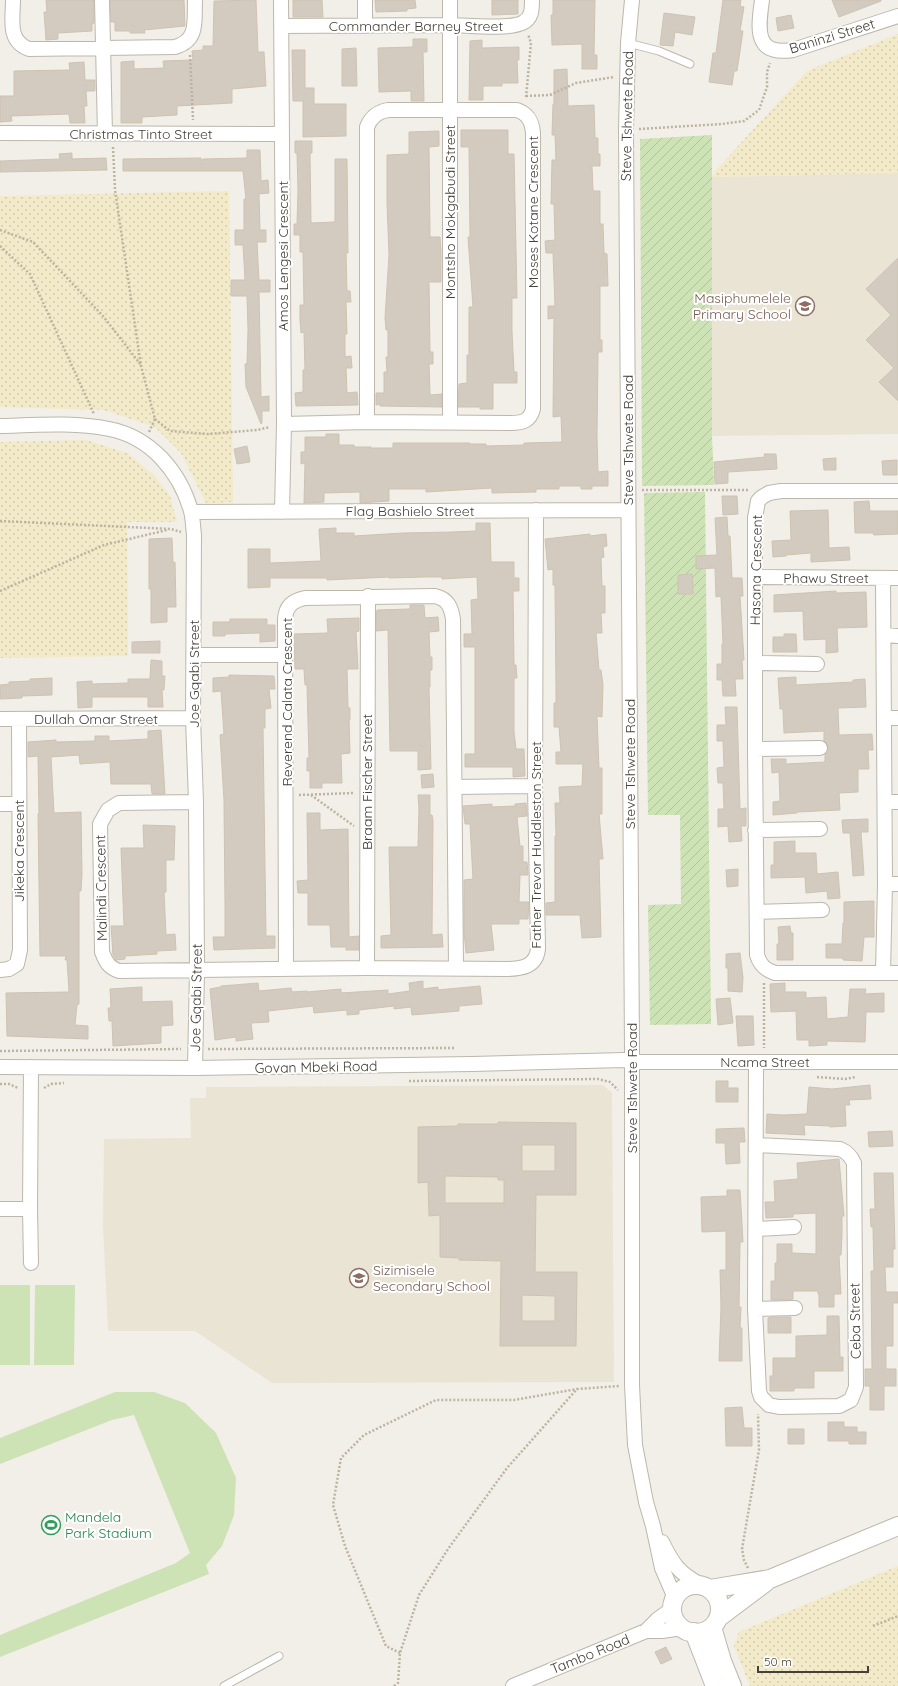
<svg xmlns="http://www.w3.org/2000/svg" width="898" height="1686" font-family="Quicksand,sans-serif">
<defs>
<pattern id="sand-dots" width="8" height="8" patternUnits="userSpaceOnUse"><rect width="8" height="8" fill="#f2eac8"/><path d="M2 2h.1M6 6h.1" fill="none" stroke="#d1caad" stroke-width="1.8" stroke-linecap="round"/></pattern>
<pattern id="garden-furrows" width="10" height="10" patternUnits="userSpaceOnUse"><rect width="10" height="10" fill="#cde2b5"/><path d="M-1 1l2-2M0 10L10 0M9 11l2-2" fill="none" stroke="#b1c39c"/></pattern>
</defs>
<rect width="100%" height="100%" fill="#f2efe8"/>
<path fill="#eae4d4" d="M898,173V434L712,436V177Z
M603,1085L612,1093L614,1382L272,1383L195,1331H108L103,1225L104,1139L191,1138L190,1098H206V1087Z"/>
<path fill="url(#sand-dots)" d="M898,34V173L712,177L717,169L807,71Z
M229,191L233,502L206,503L181,453L155,427L104,410L0,407V196Z
M86,440L127,453L154,475L170,496L177,522H127L128,656L0,658V442Z
M898,1566V1686H750L734,1646L739,1632Z"/>
<path fill="url(#garden-furrows)" d="M712,135V435L714,485L642,486L640,139Z
M705,492L711,1024L650,1025L648,905L681,904L680,815H648L644,493Z"/>
<path fill="#cde2b5" d="M0,1285H30V1365H0Z
M35,1285H75L74,1365H34Z
M115,1392H154L185,1403L216,1433L236,1478L234,1515L222,1546L206,1565L209,1574L0,1657V1635L176,1563L190,1553L134,1415L112,1420L0,1464V1438Z"/>
<path fill="#d3cbbf" stroke="#cdc3b3" fill-rule="evenodd" d="M46,0H94V23L92,24V31L58,33V39L46,40L44,12H47Z
M110,0H184L185,26L144,30L145,33H130V31H115V22H111Z
M256,0L258,52H264L266,86L232,89V103L177,106V115L142,117V123H121V62L134,61V69L164,68L163,61L193,60L192,51L203,50V46H213L214,1Z
M293,0H322L323,17H293Z
M375,0H415L416,8L407,9V11L376,12Z
M492,0H518V14L492,15Z
M553,0H595L594,55H597V69H582V44L552,45L551,15H553Z
M723,0H741L740,6L744,7L740,31H743L737,71H734L732,85L709,82L713,53H716Z
M832,0H881V1L839,17Z
M664,13L695,17L692,35L675,32L673,46L660,45Z
M791,15L794,28L778,31L776,18Z
M413,39H427V52H423L424,101H411V91L379,92L378,48L413,47Z
M482,40V48L519,47V60H517L518,83H502V86H483V100H469L470,41Z
M356,48L357,86H342V49Z
M292,50H305V88H314V104H346V136L303,137V101H293Z
M84,62L85,80H95V91H86L87,106H84L85,123H70L69,114L11,116L12,121L0,122V96H14V71L70,70L69,63Z
M567,69L568,106L594,105L595,138H598V154H600V166H592L593,191H600V224H603L604,253L607,254L608,286H600V340H602V352H598L597,438L598,472L608,471V486H592V489H581V486H559V489H536V492L492,493V488L426,492V489H389V501L360,503V492L324,493V502L304,503L305,463L301,464V452H305V437H326V434H339V445H354V447H371V448H393V443H470V444H486V446L524,445V443L562,442L561,416L553,417L554,318L548,319V306H555L553,253H546L545,241L555,240L554,204H551L552,160H556L555,135H552L553,104H554V70Z
M461,130H508V154H514L517,298H512V332L514,372H517V383H493V409H480V407H458L459,384L467,383V355H469V307H473L468,237H470L469,147H461Z
M439,131V146L429,147L430,237H440L441,250V282H429L430,352H433V364H429L430,395L442,394V407L380,406V404L376,405V393H384V372H387L386,357H388V330H386L385,318L389,255L387,204V155L409,154V132Z
M295,141H312V153H310L311,223L335,222V159H347L348,253H346L347,291H350L351,302H346L347,334H345V357L351,356L352,368H346L347,393L357,392L358,405L296,406L295,393L303,392V370H305L304,332L301,333L300,320V305H304L303,252H300V235H294V224H297L298,191L297,153H295Z
M247,150H260L261,181L268,180L269,193L259,194L260,230H266V242H257L259,280H270V292H259L261,397L269,396V411H262V423L261,424L246,387L245,364H247L248,330L247,296H231V280H245L243,245H235V230H244V199H246L243,171H123V159L201,158V161L203,159L247,158Z
M72,153V159L106,158L107,170L0,172V161L60,159L59,154Z
M898,258V401L879,382L894,368L866,340L891,315L866,289Z
M247,446L250,462L237,464L234,449Z
M764,454H776L777,469L728,472V483L715,484L714,462L765,457Z
M836,458V470H824L823,459Z
M897,460V475H883L882,461Z
M722,496H737L738,514L723,515Z
M869,501L870,511H898V534L874,535L873,533H855L854,502Z
M828,510L829,548L849,547L850,560L811,562V553L786,555V556L773,557L772,541L791,540L790,511Z
M727,517L728,536H730L732,578H742L743,596H740L744,660H742L743,679H735L736,696H723L722,680H717V664H722V644H723L721,596L716,597L715,568L696,569V556L717,555L715,518Z
M476,523H490L491,562H514V578H519V591H513L514,665H516L517,678H514V732L516,749H524L525,776L513,777V767H465V754H475V647H464V634H472L471,600L478,599L477,577L442,579V577H424L389,578V577L327,580V578H270V587L248,588V549H270V563L321,561L319,529L336,528V533H354V536L403,533L452,532L476,531Z
M590,534V536L606,534L607,546L603,547L604,557L601,558L602,586H605V613H601L602,633H596L599,670H601L603,685L602,717L597,716L599,768H602V814H599L603,859H599L601,937L582,938L580,915H546V903L555,902V836H556L555,803H560L559,787L582,786L583,764H556V752H561L559,727H554V703H556V688L555,585H553V569L548,570L545,539Z
M172,538L173,563L175,562L176,607H167V622L151,623V589H149V539Z
M692,574L693,594H678V575Z
M836,591V593L866,592L867,627L837,628L838,652L826,653V639L804,640L803,611L774,612V595Z
M410,605H424L425,618L438,617L439,631L429,632L430,657H432V670H430V687H429L431,769L418,770V751H390L388,630L376,631V617L377,610L410,609Z
M359,618V631L356,632L358,669H347L348,708H350V720H349L350,753L341,754L342,783H322V788H310V771H307V758H309L307,685H305L304,669H295L294,634L328,633L327,619Z
M230,619H267V625H275V641L260,642V633L225,634V636H213V622H230Z
M784,634H796L797,652H773V637H784Z
M160,641V653H132V642Z
M151,660L162,661V676H165L164,690H162L163,707H148V697H92V707L78,708L77,682L92,681V684L128,683V679H150Z
M229,675L274,676L275,689H269L271,708L265,709V728H263L266,936H275V948L214,950L213,937H225V904L224,800L220,735L224,734L221,691L213,692V678L229,677Z
M796,677V685L853,682V680L865,679L866,707L838,708L839,735L872,734L873,750H868L869,769H858V792L839,793L840,810L797,812V813L773,815V802L780,801L779,772L772,773L771,759H786V764L825,762V755L828,748L827,744L824,741V731L784,733L783,709H780L778,678Z
M52,678V695L22,696V698L0,699V685L9,684V682L30,681V679Z
M725,707H737L740,809L746,808V826H741L742,841L729,842L728,826L718,827V809H724L723,783H718L717,768L724,767L723,741H717V725H726Z
M161,730L165,794H152L151,784H111L110,762L80,764L79,755L51,757L54,813L81,812L82,874L81,891H79V1004L77,1005L75,1025L88,1026V1039L7,1036L6,993L69,992L67,960H65L66,956H40L38,814L39,813L38,756L28,757V742L56,740V742L95,741V736H109V741L148,739V731Z
M433,774L434,787L422,788L421,775Z
M418,795H430V815H432L433,821L432,935L442,934L443,947L381,948V936L391,935L389,847H418L419,808Z
M526,803L527,816L517,817L520,846H523V862H527L528,875H520L519,902H529L528,919H519V924H491L494,950L466,953L464,932V880L473,879L470,824H465L463,806L492,804V807L515,806V804Z
M307,813H320V830L348,829L349,937L359,936V950H346V947H331L330,925H308V893H298L297,881L308,880Z
M868,819V832H861L864,875L853,876L850,833H843L842,820Z
M143,825L175,826L174,860H166V892H164L166,935L175,934L176,950L157,951V954L125,956V959L116,960L113,955L111,926H124L121,848H144Z
M795,841V853H816L817,874L838,872L840,898L828,899L827,891L806,893L805,877L771,878V865H774V842Z
M738,869V886L727,887L726,870Z
M874,901V937H864L862,961L843,960V958H826V944H842L843,923H844V902Z
M790,926L791,933H793V960H777V944H779L778,927Z
M740,953L743,978L742,992L728,991V968H726V954Z
M423,981V989L438,987V990L480,986L482,1004L459,1006V1011L412,1015L411,1007L394,1009V1006L359,1010V1014L347,1015V1010L314,1013L313,1006L268,1011L269,1022L251,1023L253,1039L236,1041V1037L215,1040L210,989L221,987V986L258,983L259,991L291,988L292,992L307,991V992L341,989V993L388,990V994L410,991L409,983Z
M785,983V992H806V998L826,997L827,1019L848,1017L850,989H866L865,994L884,993V1012H866L865,1042L827,1041V1045L809,1046V1040H797L796,1011L771,1012L770,984Z
M142,987V1002L172,1001L173,1025L161,1026V1043L113,1046L112,1021H109L108,1008H111L110,989Z
M730,998L733,1023L718,1025L716,999Z
M736,1016H753L754,1045L738,1046Z
M716,1081H728V1088H738V1102H716Z
M870,1085L871,1099L849,1100L850,1105H845L846,1126L830,1127V1126L804,1125L805,1135L766,1133L767,1114L783,1115L807,1114L809,1087L832,1089Z
M498,1122L576,1123V1195H536L535,1272H577L576,1346H500L501,1261L459,1260V1258L440,1257V1215L429,1216L428,1182L418,1183V1127L458,1126V1124H498ZM522,1145H555V1171H522ZM445,1176L498,1177V1180H504V1203H445ZM522,1295L555,1296V1321H522Z
M744,1128L745,1142H739L740,1163L726,1164L725,1143H716V1129Z
M892,1131L893,1146L869,1147L868,1132Z
M839,1159L844,1216H842V1235L841,1255H839L841,1294H834V1307H819V1294H818V1291H793V1299L791,1300H771V1281H775V1263H777V1244H792V1253L816,1254V1213L793,1214V1217L766,1218L765,1202H775L774,1181L798,1179L797,1163Z
M874,1173H893L895,1249H893V1267H885L886,1292H898V1303H893V1346H886V1369H896V1386H884V1410H870V1386H865V1369H872L871,1271H874L873,1227H871L870,1209H875Z
M727,1190H740L741,1207L743,1242H740L739,1307H741L740,1328H742V1361H719L721,1307L720,1270H726V1231L702,1232L701,1197L727,1196Z
M827,1316H839L840,1357H843V1371H814V1388H794V1391H770V1376H773V1358H796V1336L827,1335Z
M771,1317H791V1333H768V1318Z
M742,1407L744,1428H752V1446H726L725,1408Z
M828,1422H844V1427H857V1432H866V1444H849V1441H828Z
M788,1429H804V1444H788Z
M666,1647L672,1659L661,1664L655,1652Z"/>
<g fill="none" stroke-linecap="round" stroke-linejoin="round">
<defs>
<path id="service" d="M628,43L659,51L690,64
M224,1686L279,1656"/>
<path id="minor" d="M13,0C13,19 7,41 29,49L175,47C199,40 194,21 195,0
M102,0L105,134
M281,0L284,424L282,512
M365,0V26
M450,0V423
M632,0L628,43L626,130L632,1050V1385L635,1445L646,1502L653,1526L662,1568L675,1598
M762,0C758,29 754,56 793,50L898,16
M281,26C337,26 393,25 449,25C467,25 507,30 522,23C532,19 532,9 532,0
M0,133L282,134
M284,424L367,422L511,423C522,423 530,421 533,409V133C532,121 528,114 517,110H388C377,112 371,117 367,127V422
M0,426C36,425 74,422 109,429C151,437 180,472 191,511C193,519 193,527 194,535L193,718L196,802L197,971L195,1068
M898,491H781L769,493L762,497L758,501L755,518V749L757,955C760,965 765,970 775,973H898
M191,512L628,510
M755,577L898,578
M883,578L885,884L883,973
M884,635L898,636
M194,655H285
M755,663L817,664
M884,718H898
M0,719L193,718
M755,749L820,748
M455,787L535,786
M196,802L119,803L108,810L100,824L102,952C106,962 108,967 119,971L367,968L506,969C521,969 536,967 538,949L535,786L536,510
M885,802H898
M0,804H19
M755,830L820,829
M885,884H898
M757,912L822,910
M286,968L285,619C286,606 292,601 305,598L435,596C448,599 451,607 453,619L456,968
M367,968L368,596
M0,970L9,969L17,964L20,950L19,719
M0,1067L195,1068L472,1064L624,1060L632,1062H898
M756,1145L840,1149C847,1152 851,1156 854,1163L856,1387L851,1400L839,1406L779,1407L769,1405L761,1397L759,1391L755,1309L756,1063
M0,1209H30
M756,1229L794,1227
M31,1263L30,1209L31,1067
M755,1309L795,1308
M662,1542C674,1566 678,1572 701,1585
M646,1631L658,1619L672,1609
M513,1686L646,1631H662L682,1628"/>
<path id="tertiary" d="M672 1609a24 24 0 1 1 48 0a24 24 0 1 1-48 0Z
M710,1589L770,1579L898,1526
M718,1618L766,1582
M712,1627L722,1661L732,1686
M694,1632L715,1686"/>
</defs>
<use href="#service" stroke="#bdb7ac" stroke-width="9"/>
<use href="#minor" stroke="#bdb7ac" stroke-width="16"/>
<use href="#tertiary" stroke="#bdb7ac" stroke-width="20"/>
<path stroke="#bdb39f" stroke-width="2.5" stroke-dasharray="2 2" stroke-linecap="butt" d="M190,55L193,120
M526,96L550,95L576,83L614,77
M526,97L531,43L528,34
M639,129L722,124L744,121L759,110L767,87V72L770,63
M113,147L115,190L141,366L155,419L149,432
M0,230L33,242L103,316L141,365
M0,246L30,274L94,414
M155,419L170,431L208,434L257,430L270,427
M642,490H749
M0,521L171,529L181,532
M0,591L104,545L167,530
M299,795L354,793
M311,795L354,826
M764,983V1048
M208,1049L455,1048
M0,1051L181,1049
M817,1077L845,1079L856,1077
M409,1081L598,1079L610,1082L618,1090
M0,1084H9L18,1088
M44,1088L51,1084L64,1083
M748,1568L744,1560L742,1549L759,1450L758,1414
M873,1626L898,1616
M400,1653L386,1646L345,1546L333,1505L341,1458L364,1435L436,1400H514L577,1389
M394,1686L398,1683L400,1653L419,1595L448,1549L507,1468L577,1389L619,1386"/>
<use href="#service" stroke="#fff" stroke-width="7"/>
<use href="#minor" stroke="#fff" stroke-width="14"/>
<use href="#tertiary" stroke="#fff" stroke-width="18"/>
</g>
<defs>
<symbol id="school-ring" viewBox="-11 -11 22 22"><circle r="9.5" fill="#fff" stroke="#8d6e63" stroke-width="1.5"/><path d="M0-5L7-2L0 1L-7-2ZM-4 1L0 2.5L4 1V4Q0 6-4 4Z" fill="#8d6e63"/></symbol>
<symbol id="stadium-ring" viewBox="-11 -11 22 22"><circle r="9.5" fill="#fff" stroke="#2e9e5b" stroke-width="1.5"/><path d="M0-5a6.5 5 0 1 0 0 10a6.5 5 0 1 0 0-10ZM-3.5-1.8h7v3.6h-7Z" fill="#2e9e5b"/></symbol>
</defs>
<g fill-rule="evenodd">
<use href="#school-ring" x="794" y="295" width="22" height="22"/>
<use href="#school-ring" x="348" y="1267" width="22" height="22"/>
<use href="#stadium-ring" x="40" y="1514" width="22" height="22"/>
</g>
<g text-anchor="middle" stroke-width="4" stroke-linejoin="round" paint-order="stroke">
<g font-size="14" fill="#454038" stroke="#fff">
<text x="416" y="31">Commander Barney Street</text>
<text transform="translate(832 36) rotate(-17)" y="5">Baninzi Street</text>
<text transform="translate(627 116) rotate(-89)" y="5">Steve Tshwete Road</text>
<text x="141" y="139">Christmas Tinto Street</text>
<text transform="translate(450 212) rotate(-90)" y="5">Montsho Mokgabudi Street</text>
<text transform="translate(533 212) rotate(-90)" y="5">Moses Kotane Crescent</text>
<text transform="translate(283 256) rotate(-90)" y="5">Amos Lengesi Crescent</text>
<text transform="translate(628 440) rotate(-90)" y="5">Steve Tshwete Road</text>
<text x="410" y="516">Flag Bashielo Street</text>
<text transform="translate(756 570) rotate(-89)" y="5">Hasana Crescent</text>
<text x="826" y="583">Phawu Street</text>
<text transform="translate(194 674) rotate(-90)" y="5">Joe Gqabi Street</text>
<text transform="translate(287 702) rotate(-90)" y="5">Reverend Calata Crescent</text>
<text x="96" y="724">Dullah Omar Street</text>
<text transform="translate(630 764) rotate(-90)" y="5">Steve Tshwete Road</text>
<text transform="translate(367 782) rotate(-90)" y="5">Braam Fischer Street</text>
<text transform="translate(536 845) rotate(-90)" y="5">Father Trevor Huddleston Street</text>
<text transform="translate(19 851) rotate(-90)" y="5">Jikeka Crescent</text>
<text transform="translate(101 888) rotate(-91)" y="5">Malindi Crescent</text>
<text transform="translate(196 998) rotate(-89)" y="5">Joe Gqabi Street</text>
<text x="765" y="1067">Ncama Street</text>
<text transform="translate(316 1067) rotate(-1)" y="5">Govan Mbeki Road</text>
<text transform="translate(632 1088) rotate(-90)" y="5">Steve Tshwete Road</text>
<text transform="translate(855 1321) rotate(-91)" y="5">Ceba Street</text>
<text transform="translate(590 1654) rotate(-22)" y="5">Tambo Road</text>
</g>
<g font-size="14" fill="#785e54" stroke="#fff" text-anchor="end">
<text x="791" y="303">Masiphumelele<tspan x="791" dy="16">Primary School</tspan></text>
<text x="373" y="1275" text-anchor="start">Sizimisele<tspan x="373" dy="16">Secondary School</tspan></text>
</g>
<g font-size="14" fill="#27864d" stroke="#fff" text-anchor="start">
<text x="65" y="1522">Mandela<tspan x="65" dy="16">Park Stadium</tspan></text>
</g>
</g>
<path d="M758 1666v6h110v-6" fill="none" stroke="#454038" stroke-width="2"/>
<text x="764" y="1666" font-size="12" fill="#454038" stroke="#ffffff" stroke-width="3" paint-order="stroke">50 m</text>
</svg>
